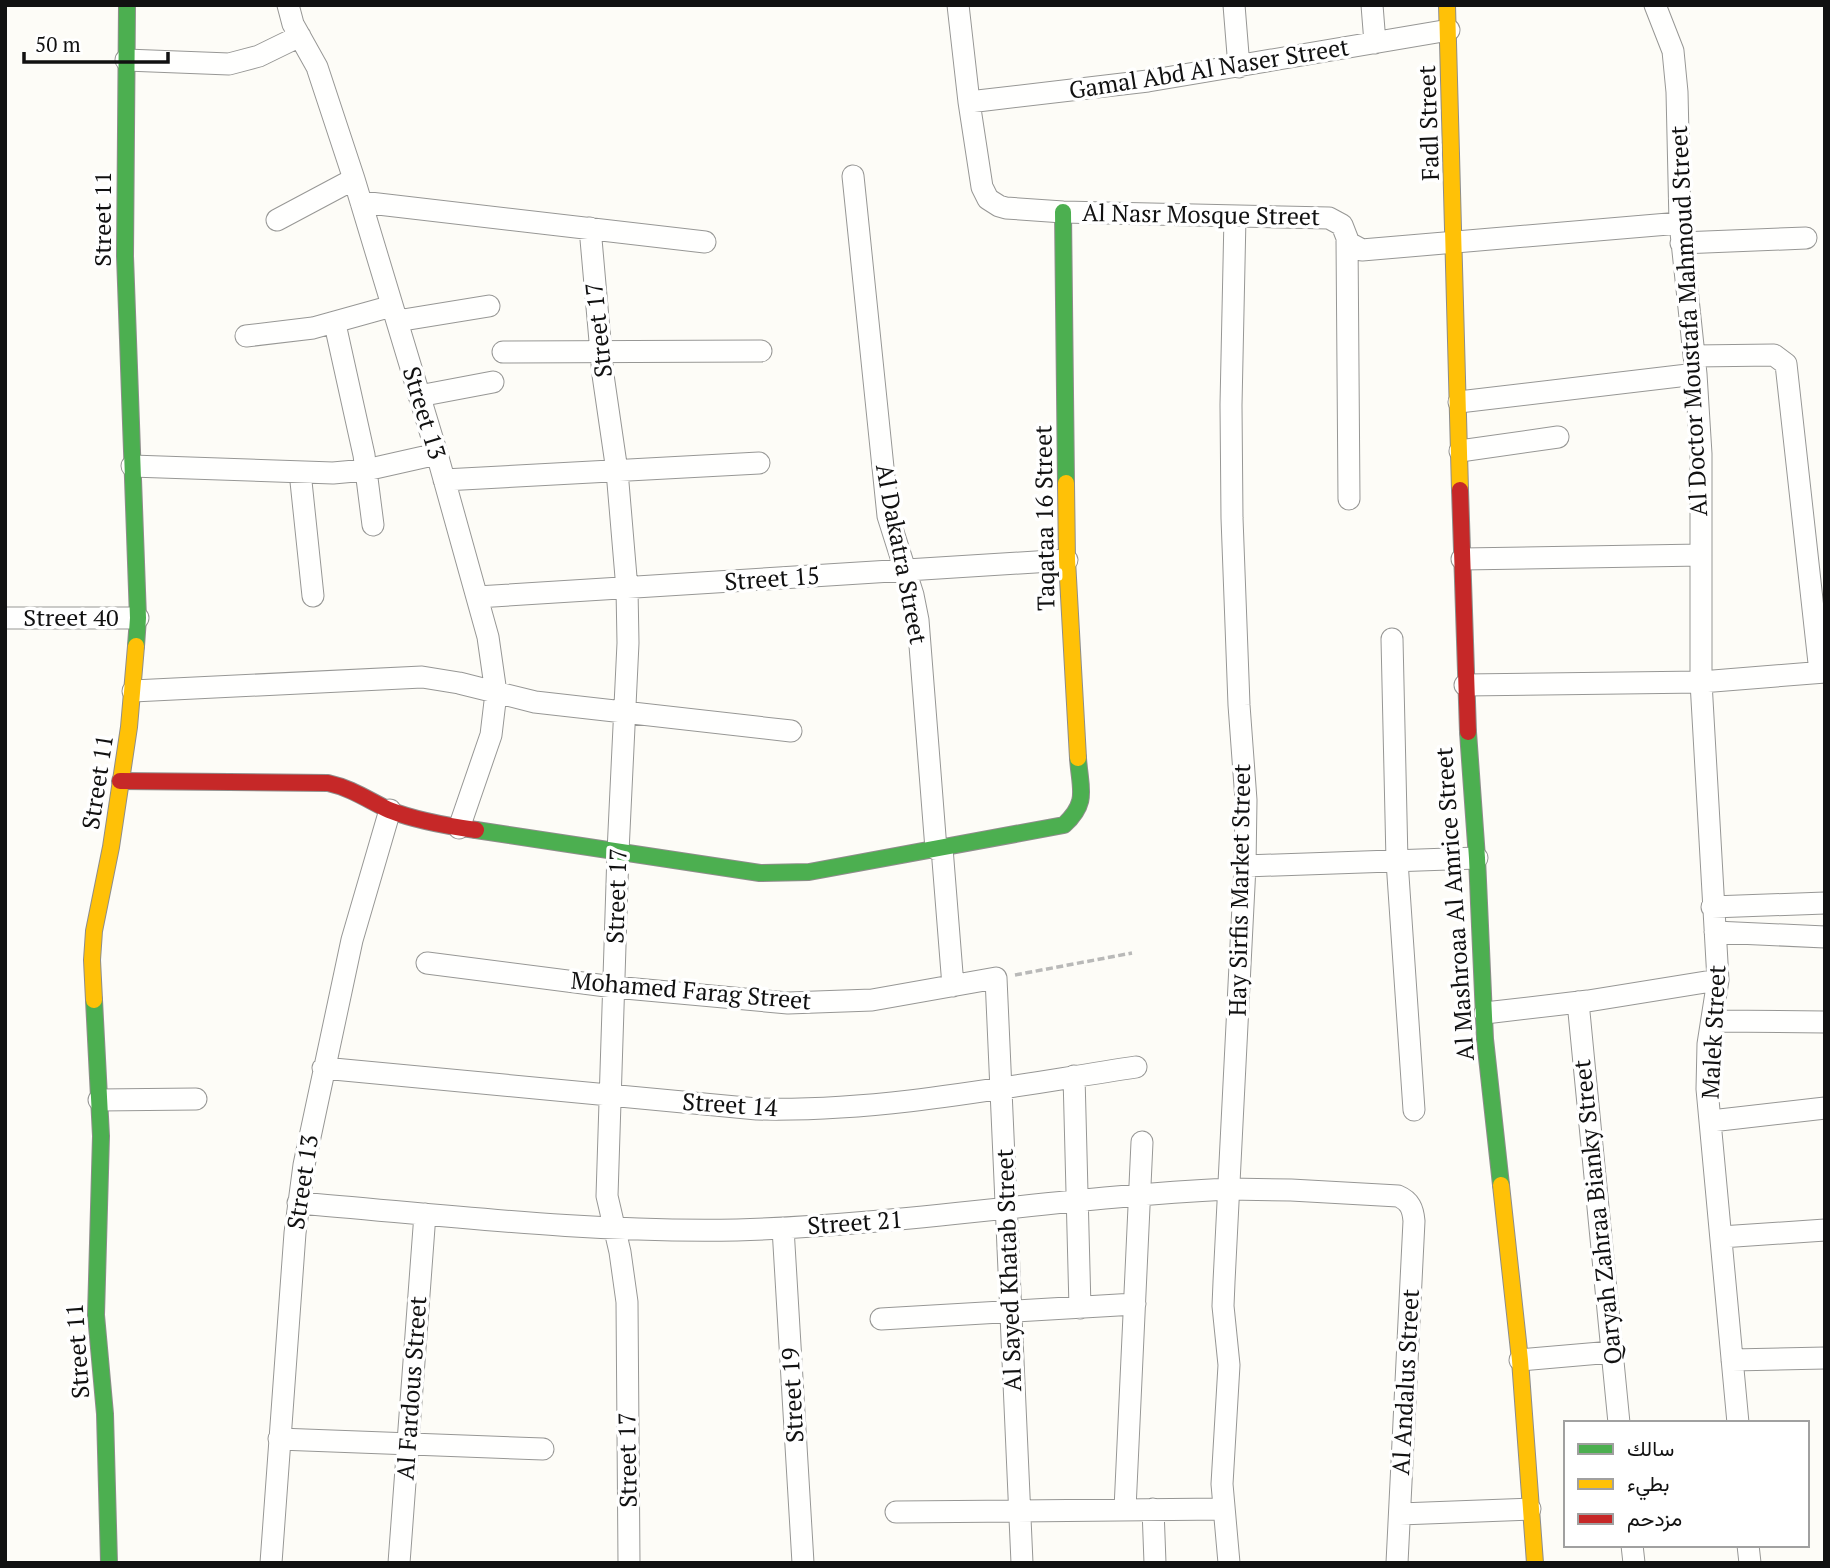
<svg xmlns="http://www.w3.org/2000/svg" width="1830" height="1568" font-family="'PT Serif',Vazirmatn,serif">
<rect width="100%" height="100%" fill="#fdfcf7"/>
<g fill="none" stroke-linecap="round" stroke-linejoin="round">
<defs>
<path id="street" d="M288,5L293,24L317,67L354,179L437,454L488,637L496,693L491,735L459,828
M958,5L969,102L982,187L988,199L999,206L1006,208L1063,212L1329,218L1342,225L1349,243L1362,250L1680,223
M1234,5L1239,67
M1372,5L1375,43
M1655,5L1673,51L1677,92L1680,223L1696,374L1701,454V682L1718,980L1708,1044L1707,1089L1738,1423
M126,60L229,64L259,56L300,36
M969,102L1148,81L1449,30
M853,176L888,516L913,595L918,620L936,849
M361,202L705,242
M277,220L354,179
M590,228L603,375L617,471L627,589L628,643L618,852L607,1196L620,1252L627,1302L629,1563
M1347,239L1349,499
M1681,243L1806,238
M397,321L489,306
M335,324L364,455L373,525
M246,336L313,328L392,306
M503,352L761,351
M1694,356L1774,355L1786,364L1820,672
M419,396L493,382
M1459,402L1696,374
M1460,451L1558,437
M132,466L333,473L366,470L437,454
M300,472L313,596
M444,480L759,463
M1462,559L1701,555
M477,597L1067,560
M5,618H138
M1392,639L1397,861L1414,1110
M1465,685L1701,682L1825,672
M133,691L422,677L459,683L535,702L791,731
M942,848L953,986
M1245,866L1477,858
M1712,907L1825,903
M1715,932L1825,937
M427,963L614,987L788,1003L872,1000L996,978L1022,1563
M1578,1002L1619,1423
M1485,1013L1588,1001L1718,980
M1713,1021L1825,1022
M323,1068L757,1109C884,1112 1010,1086 1136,1067
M1074,1076L1080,1308
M99,1100L196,1099
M1711,1121L1825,1108
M298,1203C444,1215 590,1233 737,1230C901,1225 1064,1197 1228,1189L1291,1190L1398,1196C1410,1201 1413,1209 1414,1221L1397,1563
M783,1228L803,1563
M1721,1237L1825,1230
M881,1319L1135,1304
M1520,1360L1612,1352
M1732,1360L1825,1358
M279,1439L543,1449
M1125,1509L1142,1142
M1153,1509L1155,1563
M896,1512L1223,1509
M1400,1514L1530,1509
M1632,1545L1634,1563
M1748,1545L1750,1563
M271,1563L295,1233L304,1165L352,940L390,810
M399,1563L425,1214
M1229,1563L1222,1484L1229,1365L1223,1306L1224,1282L1245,866L1246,800L1239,705L1232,518L1231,405L1235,217"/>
<path id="fast" d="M127,5L125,256L138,618L136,646
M1063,212L1066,483
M1468,732L1477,858L1485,1039L1501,1185
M476,830L760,873L809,872L1064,825C1089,802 1080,789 1078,758
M94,1000L101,1136L96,1315L105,1414L109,1563"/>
<path id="slow" d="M1447,5L1460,490
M1066,483L1067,560L1078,758
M94,1000L92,960L94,931L111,847L129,727L136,646
M1501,1185L1520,1360L1535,1563"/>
<path id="jam" d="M1460,490L1468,732
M120,781L328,783C351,788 368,800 389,810C417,821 447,826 476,830"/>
</defs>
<use href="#street" stroke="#979795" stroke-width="23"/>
<use href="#fast" stroke="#8e8d8b" stroke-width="18"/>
<use href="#slow" stroke="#8e8d8b" stroke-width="18"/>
<use href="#jam" stroke="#8e8d8b" stroke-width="18"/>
<path stroke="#b9b9b8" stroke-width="3.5" stroke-dasharray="7 3.5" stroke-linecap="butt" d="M1015,975L1132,953"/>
<use href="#street" stroke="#fffffe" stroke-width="21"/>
<use href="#fast" stroke="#4caf50" stroke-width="16"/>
<use href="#slow" stroke="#ffc107" stroke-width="16"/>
<use href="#jam" stroke="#c62828" stroke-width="16"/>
</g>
<g text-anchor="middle" stroke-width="7" stroke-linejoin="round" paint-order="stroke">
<g font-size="24" fill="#111" stroke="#fff">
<text transform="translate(1209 69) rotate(-9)" y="8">Gamal Abd Al Naser Street</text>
<text transform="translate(1429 123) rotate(-92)" y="8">Fadl Street</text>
<text transform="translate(1201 215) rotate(1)" y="8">Al Nasr Mosque Street</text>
<text transform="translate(103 219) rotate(-90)" y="8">Street 11</text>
<text transform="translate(1689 321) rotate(-93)" y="8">Al Doctor Moustafa Mahmoud Street</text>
<text transform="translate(599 330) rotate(-96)" y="8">Street 17</text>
<text transform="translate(424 413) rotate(73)" y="8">Street 13</text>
<text transform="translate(1045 518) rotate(-91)" y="8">Taqataa 16 Street</text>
<text transform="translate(901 554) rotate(79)" y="8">Al Dakatra Street</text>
<text transform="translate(772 579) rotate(-4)" y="8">Street 15</text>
<text x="71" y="626">Street 40</text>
<text transform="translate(98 782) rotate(-81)" y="8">Street 11</text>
<text transform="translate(1240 890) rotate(-89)" y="8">Hay Sirfis Market Street</text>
<text transform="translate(617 896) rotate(-88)" y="8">Street 17</text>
<text transform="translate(1455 904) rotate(-94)" y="8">Al Mashroaa Al Amrice Street</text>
<text transform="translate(691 991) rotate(5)" y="8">Mohamed Farag Street</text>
<text transform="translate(1714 1032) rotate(-87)" y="8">Malek Street</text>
<text transform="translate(730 1105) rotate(4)" y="8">Street 14</text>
<text transform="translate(303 1182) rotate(-81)" y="8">Street 13</text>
<text transform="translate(1598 1212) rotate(-96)" y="8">Qaryah Zahraa Bianky Street</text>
<text transform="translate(855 1223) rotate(-4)" y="8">Street 21</text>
<text transform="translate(1009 1270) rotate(-92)" y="8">Al Sayed Khatab Street</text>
<text transform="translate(78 1351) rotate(-94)" y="8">Street 11</text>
<text transform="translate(1406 1382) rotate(-87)" y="8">Al Andalus Street</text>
<text transform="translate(412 1388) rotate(-86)" y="8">Al Fardous Street</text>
<text transform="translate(793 1395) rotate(-93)" y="8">Street 19</text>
<text transform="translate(628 1460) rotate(-91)" y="8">Street 17</text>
</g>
</g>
<rect width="1830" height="1568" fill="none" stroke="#111111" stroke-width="14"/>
<rect x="1564" y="1421" width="245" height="126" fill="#ffffff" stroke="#a0a0a0" stroke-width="2"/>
<rect x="1578" y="1444" width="35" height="10" fill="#4caf50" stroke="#a0a0a0" stroke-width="2"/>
<text x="1627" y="1456" font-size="21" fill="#111111">سالك</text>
<rect x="1578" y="1479" width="35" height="10" fill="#ffc107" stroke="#a0a0a0" stroke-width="2"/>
<text x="1627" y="1491" font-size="21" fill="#111111">بطيء</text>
<rect x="1578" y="1514" width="35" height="10" fill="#c62828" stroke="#a0a0a0" stroke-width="2"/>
<text x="1627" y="1526" font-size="21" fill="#111111">مزدحم</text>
<path d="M24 52v10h144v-10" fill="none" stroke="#111111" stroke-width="3.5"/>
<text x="35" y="52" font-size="21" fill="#111111" stroke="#ffffff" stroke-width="5" paint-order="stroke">50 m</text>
</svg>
